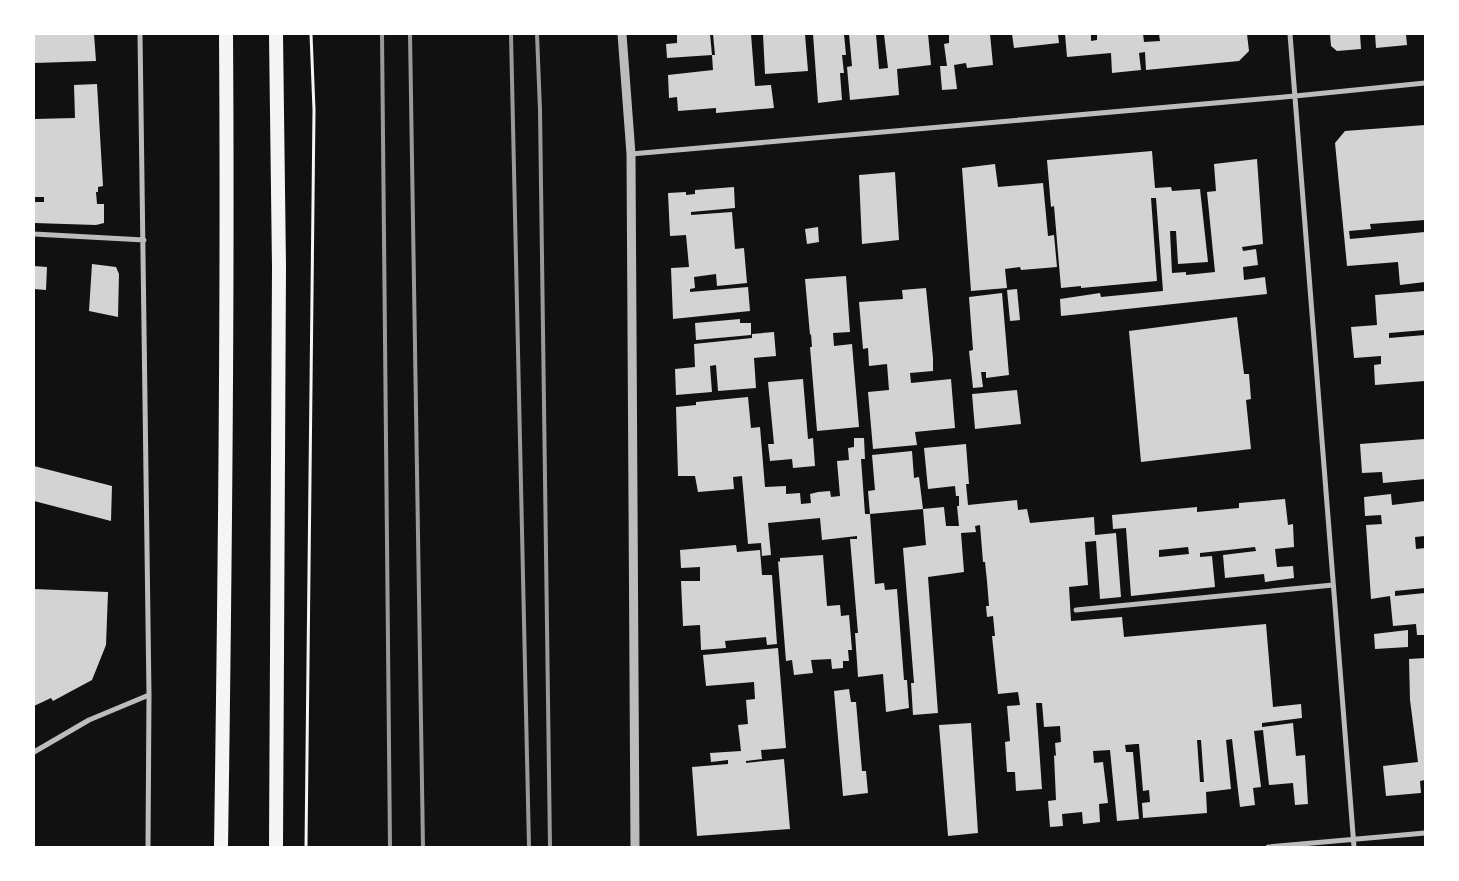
<svg xmlns="http://www.w3.org/2000/svg" width="1459" height="881" font-family="'Public Sans',sans-serif">
<rect width="100%" height="100%" fill="#111"/>
<path fill="#d3d3d3" fill-rule="evenodd" d="M34,34H94L96,61L34,63Z
M677,34H710L712,55L667,58L666,44L677,43Z
M713,34H751L755,86L771,85L774,108L716,113V108L678,111L677,97L669,98L668,75L713,70L712,55H715Z
M763,34H805L808,71L765,74Z
M813,34H844L846,55H842L844,73H840L842,100L818,103Z
M849,34H876L879,69L888,68L884,34H928L931,65L897,69L899,95L850,100L847,67L852,66Z
M949,34H990L993,65L967,68L966,63L954,65L957,89L942,90L940,66H947L944,44L949,43Z
M1012,34H1058L1059,43L1014,48Z
M1065,34H1091V41L1097,40V34H1143L1144,42L1160,41L1159,34H1247L1249,51L1239,61L1146,70L1145,52L1139,53L1141,70L1112,73L1111,53L1067,57Z
M1330,34H1360L1361,49L1337,51L1331,46Z
M1375,34H1406L1407,45L1376,48Z
M97,84L103,186L98,187V192H96L97,204H104V223L96,225L34,223V202H44V197H34V119L75,118L74,85Z
M1425,125V220L1370,224L1371,229L1349,231L1350,239L1425,232V282L1400,285L1398,262L1347,266L1335,143L1345,131Z
M1152,151L1155,188L1171,187L1172,191L1200,189L1208,262L1178,264L1176,231H1170L1172,273L1186,272V275L1215,272L1207,192L1216,191L1214,164L1257,159L1263,244L1242,247L1243,251L1256,249L1258,265L1243,267L1244,280L1265,277L1267,294L1061,316L1060,299L1100,293L1101,297L1163,291L1156,198H1151L1157,281L1081,288V286L1061,288L1054,206L1051,207L1047,160Z
M995,164L998,187L1043,183L1048,236L1054,235L1057,267L1021,270L1020,267L1005,269L1007,288L971,291L962,168Z
M895,172L899,240L862,244L859,175Z
M734,187L735,208L691,212V215L732,212L735,249L744,248L747,283L717,286L716,274L694,277L695,288L690,289V292L748,287L750,311L673,319L671,268L689,267L686,235L670,236L668,193L686,192V195L695,194V190Z
M818,227L819,242L807,244L805,229Z
M92,264L116,267L119,274L118,317L89,311Z
M34,266L47,267L46,290L34,289Z
M846,276L850,332L833,333L834,346L852,344L859,427L817,431L810,347H812L811,334L810,335L805,279Z
M926,288L933,358V371L910,373L911,383L951,379L955,428L915,432L917,445L873,449L868,392L889,390L887,364L869,366L868,348L863,349L859,302L903,299L902,290Z
M1017,289L1020,320L1010,321L1007,290Z
M1425,291V330L1389,333V338L1425,335V381L1375,385L1374,365L1381,364V356L1354,358L1351,327L1377,325L1375,295Z
M1002,293L1009,375L986,378V372H981L983,387L973,388L969,351L973,350L969,297Z
M1237,317L1244,374H1249L1251,399L1246,400L1251,449L1141,462L1129,331Z
M740,319V323H751V335L696,340L695,323Z
M774,332L776,356L754,358L756,388L718,391L716,365L710,366L712,392L676,395L675,369L695,367L694,344L752,338V334Z
M803,379L808,439L813,438L815,466L793,468L792,459L770,461L768,444H774L768,382Z
M1017,390L1021,424L975,429L972,394Z
M748,397L751,428L760,427L765,487L786,486V494L800,493L801,504L811,503L810,494L818,492L830,491L831,497L840,496L837,461L849,460L848,448L854,447V438H864L865,459H861L865,514H870L875,584L884,583L885,590L897,589L904,680H907L909,708L886,712L883,674L858,677L855,633H858L850,539H857V536L822,540L820,518L768,523L771,555L762,556L761,543L748,544L742,476L733,477L734,489L698,492L695,476H678L676,407L696,405V402Z
M1425,439V479L1383,483L1382,472L1362,473L1360,444Z
M966,444L969,484H966L968,505L1017,500L1018,510L1027,509L1030,523L1094,517L1095,535L1116,533L1121,597L1100,599L1096,541L1085,542L1088,585L1069,587L1071,621L1122,617L1124,637L1266,624L1273,707L1301,704L1302,718L1262,723V727L1293,723L1296,756L1305,755L1308,804L1295,805L1293,783L1269,785L1263,730L1254,731L1261,787L1253,788L1255,805L1240,807L1232,739L1226,740L1231,789L1206,792L1207,813L1143,818L1142,803L1150,802L1149,790L1143,791L1139,744H1136L1125,745L1126,752H1133L1139,819L1117,821L1110,750L1093,751L1094,763L1103,762L1108,803L1099,804L1100,822L1083,824L1082,812L1062,814L1063,826L1050,827L1048,801L1056,800L1054,755L1056,756L1055,743L1061,742L1060,726L1044,727L1042,703H1036L1042,789L1016,791L1015,772H1007L1005,742L1010,741L1007,706L1020,705L1018,692L998,694L992,636H995L993,616L987,617L986,606H989L987,581L985,562H983L980,525L975,526L976,532L961,533L964,572L928,577L938,713L913,715L911,683H914L903,548L926,545L923,509L944,507L946,526H959L957,506H959V496H956L955,486L928,489L924,448ZM1197,740H1201L1204,782H1200Z
M912,451L914,478L919,477L923,509L870,514L868,491L875,490L872,455Z
M34,466L112,486L111,521L34,501Z
M1391,494L1392,505L1425,501V536L1415,537L1416,549L1425,548V588L1395,591V596L1425,593V635H1417L1416,624L1393,626L1390,596L1371,599L1366,525L1382,524L1381,515L1365,516L1364,497Z
M1285,499L1288,525L1293,524L1294,547L1275,549L1277,567L1293,566L1294,578L1265,582L1264,574L1225,578L1223,555L1256,551L1255,547L1200,553V557L1212,556L1215,587L1131,596L1126,528L1113,529L1112,515L1197,507V512L1239,508V503ZM1188,547L1189,554L1159,557V550Z
M736,545L737,552L760,550L762,575H772L777,644L767,645L766,637L725,641L726,648L701,650L700,625L683,626L681,581H700V567L681,568L680,550Z
M823,555L827,606L840,605L841,616L849,615L852,650H848L849,661H843V668L832,669L831,659L811,660L813,673L794,675L792,660L786,661L778,561L780,562V558Z
M34,589L108,592L106,645L92,680L53,701L51,698L34,706Z
M1408,630V647L1375,649L1374,634Z
M778,648L786,748L761,750L762,759L746,761V763L784,759L790,829L697,836L692,767L728,764V760L711,762L710,753L741,751L738,725L748,724L746,700L755,699L754,682L706,686L703,655Z
M1425,658V780L1420,781L1421,793L1386,796L1383,766L1418,762L1410,700L1409,659Z
M849,689L851,702H856L862,771H866L868,793L843,796L834,691Z
M971,723L978,833L948,836L939,725Z"/>
<g fill="none" stroke-linecap="round" stroke-linejoin="round">
<path stroke="#f5f5f5" stroke-width="3" d="M306,847L314,110L311,34"/>
<path stroke="#bcbcbc" stroke-width="5" d="M140,34L149,695L148,847
M1290,34L1354,847
M631,154L1295,96L1425,83
M34,234L144,240
M1076,610L1333,585
M34,752L89,720L149,695
M1268,847L1425,833"/>
<path stroke="#bcbcbc" stroke-width="9" d="M622,34L631,154L635,847"/>
<path stroke="#f5f5f5" stroke-width="14" d="M276,34L279,267L276,847
M221,847C225,576 228,305 226,34"/>
<path stroke="#9a9a9a" stroke-width="4" d="M382,34L390,847
M410,34L423,847
M511,34L529,847
M537,34L540,110L550,847"/>
</g>
<rect width="1459" height="881" fill="none" stroke="#ffffff" stroke-width="70"/>
</svg>
